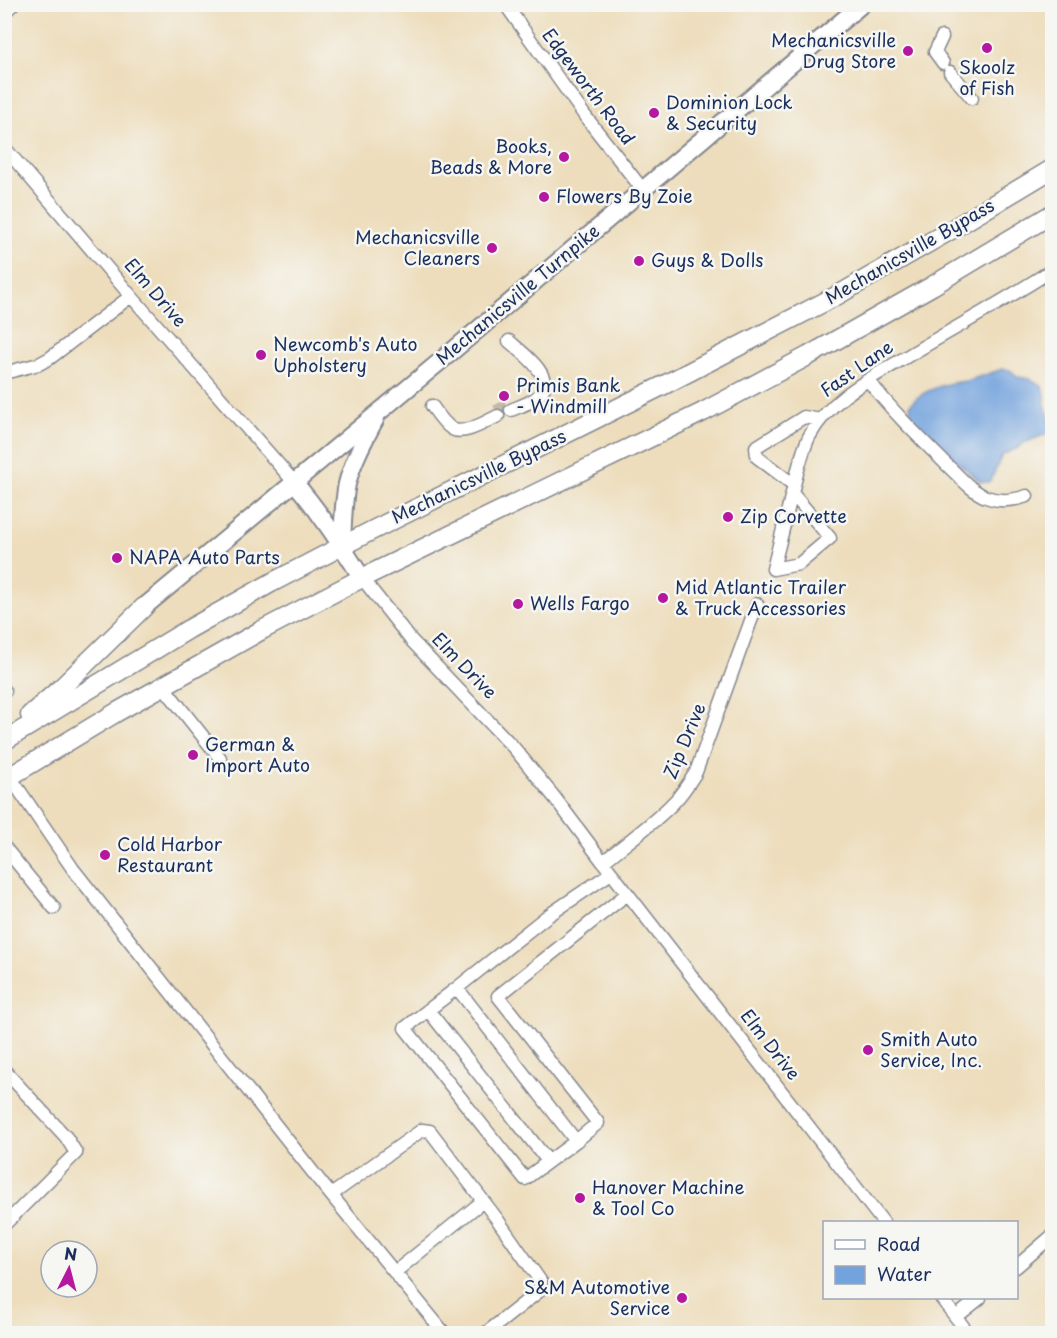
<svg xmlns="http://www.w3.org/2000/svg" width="1057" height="1338" font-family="'Playpen Sans',sans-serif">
<rect width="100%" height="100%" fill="#f6f6f2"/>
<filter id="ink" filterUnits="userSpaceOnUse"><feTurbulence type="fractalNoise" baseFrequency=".0167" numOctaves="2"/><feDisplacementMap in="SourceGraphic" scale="12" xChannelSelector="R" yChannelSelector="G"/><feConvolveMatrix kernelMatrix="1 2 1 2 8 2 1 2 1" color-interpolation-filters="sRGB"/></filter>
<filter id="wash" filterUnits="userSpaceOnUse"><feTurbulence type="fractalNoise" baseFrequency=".008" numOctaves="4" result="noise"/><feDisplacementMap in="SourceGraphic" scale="24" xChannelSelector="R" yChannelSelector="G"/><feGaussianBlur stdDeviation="1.35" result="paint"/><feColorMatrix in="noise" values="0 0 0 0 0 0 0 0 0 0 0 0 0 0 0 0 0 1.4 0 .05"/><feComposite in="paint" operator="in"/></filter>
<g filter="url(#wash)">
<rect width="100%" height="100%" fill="#edddbc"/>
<path fill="#73a3dd" stroke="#47699e" stroke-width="1.5" d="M1003,369L1010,370L1018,377L1030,379L1041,385L1045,394V404L1052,429L1049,433L1024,443L1018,448L1002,455L990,482H981L955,460L914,421L911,414L910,405C919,393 937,386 952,383C957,382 961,382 966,381C979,377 991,373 1003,369Z"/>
</g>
<g filter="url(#ink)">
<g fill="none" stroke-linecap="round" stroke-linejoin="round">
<path stroke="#c3baa9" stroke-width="12" stroke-dasharray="12 6" stroke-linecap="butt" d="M496,411L508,405"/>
<defs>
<path id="minor" d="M505,4L585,116L643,190
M4,13L13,4
M942,37L935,52L943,63
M950,72L972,98
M4,147L131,296L294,482
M509,341C521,352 556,376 540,394C534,402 520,406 511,410
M4,373L39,364L50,358L131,296
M868,380C892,411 920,438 947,465C959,476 971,491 986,497C1000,502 1013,501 1027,496
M432,406C437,413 444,424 452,429C464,436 487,421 498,416
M794,485L757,457L756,447L804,417L820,420
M792,493L830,538L799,564L773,569C780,541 787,513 794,485C798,469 802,452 809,437C830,397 874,377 911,354C958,326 1006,300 1052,270
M362,578L411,640L514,748L555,798L603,862L883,1222
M163,686L220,758
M4,692L5,691
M4,768L73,869L323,1185L445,1334
M4,849L5,848L54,908
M603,862C626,843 653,824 674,802C683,793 689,783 696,772L757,604
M611,873L546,917L457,988L576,1141L598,1123L498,996L627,894
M457,988L405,1028L525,1179L576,1141
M428,1010L548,1161
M4,1070L66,1137L76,1153L4,1225
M331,1195L422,1130L430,1131L497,1219L541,1282L538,1292L485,1334
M1016,1267L1052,1236
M395,1272L483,1201
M941,1298L969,1334
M956,1317L980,1298"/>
<path id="major" d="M294,482C320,512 341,545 362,578
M342,545C343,525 343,503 347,484C353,460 365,439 376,418
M144,607L449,354L862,4"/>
<path id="highway" d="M30,715L62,687L144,607
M4,741L189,629L271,583L371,531L664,385L838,295L951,230L1052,169
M4,780L117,712L262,630L362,578L703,412L808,356L932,286L1052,214"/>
</defs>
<use href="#minor" stroke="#84868d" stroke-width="15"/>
<use href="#major" stroke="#84868d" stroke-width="20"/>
<use href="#highway" stroke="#84868d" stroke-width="21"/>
<use href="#minor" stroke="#fff" stroke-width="12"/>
<use href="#major" stroke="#fff" stroke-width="16"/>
<use href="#highway" stroke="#fff" stroke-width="18"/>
</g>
</g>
<g fill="#b5179e" stroke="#f6f6f2" stroke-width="2">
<circle cx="987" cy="48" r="6"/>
<circle cx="908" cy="51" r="6"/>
<circle cx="654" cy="113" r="6"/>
<circle cx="564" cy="157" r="6"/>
<circle cx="544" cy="197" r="6"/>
<circle cx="492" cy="248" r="6"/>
<circle cx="639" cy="261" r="6"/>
<circle cx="261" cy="355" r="6"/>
<circle cx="504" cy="396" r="6"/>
<circle cx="728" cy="517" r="6"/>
<circle cx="117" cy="558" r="6"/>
<circle cx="663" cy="598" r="6"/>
<circle cx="518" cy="604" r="6"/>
<circle cx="193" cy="755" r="6"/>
<circle cx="105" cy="855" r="6"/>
<circle cx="868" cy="1050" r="6"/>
<circle cx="580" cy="1198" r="6"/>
<circle cx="682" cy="1298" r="6"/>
</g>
<g text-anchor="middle" stroke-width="5" stroke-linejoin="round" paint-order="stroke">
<g font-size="18" fill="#1b2f5e" stroke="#f6f6f2" text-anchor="start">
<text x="896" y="47" text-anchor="end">Mechanicsville<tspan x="896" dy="21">Drug Store</tspan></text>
<text x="987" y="74" text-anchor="middle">Skoolz<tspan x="987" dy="21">of Fish</tspan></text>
<text x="666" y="109">Dominion Lock<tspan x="666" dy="21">&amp; Security</tspan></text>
<text x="552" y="153" text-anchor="end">Books,<tspan x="552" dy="21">Beads &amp; More</tspan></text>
<text x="556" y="203">Flowers By Zoie</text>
<text x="480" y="244" text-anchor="end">Mechanicsville<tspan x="480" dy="21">Cleaners</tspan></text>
<text x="651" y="267">Guys &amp; Dolls</text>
<text x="273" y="351">Newcomb's Auto<tspan x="273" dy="21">Upholstery</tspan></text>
<text x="516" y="392">Primis Bank<tspan x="516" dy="21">- Windmill</tspan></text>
<text x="740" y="523">Zip Corvette</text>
<text x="129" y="564">NAPA Auto Parts</text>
<text x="675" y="594">Mid Atlantic Trailer<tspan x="675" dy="21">&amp; Truck Accessories</tspan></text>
<text x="530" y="610">Wells Fargo</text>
<text x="205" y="751">German &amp;<tspan x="205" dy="21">Import Auto</tspan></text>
<text x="117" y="851">Cold Harbor<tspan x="117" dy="21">Restaurant</tspan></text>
<text x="880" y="1046">Smith Auto<tspan x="880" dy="21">Service, Inc.</tspan></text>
<text x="592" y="1194">Hanover Machine<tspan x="592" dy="21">&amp; Tool Co</tspan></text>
<text x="670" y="1294" text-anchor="end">S&amp;M Automotive<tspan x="670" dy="21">Service</tspan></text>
</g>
<g font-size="18" fill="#1b2f5e" stroke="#f6f6f2">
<text transform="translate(588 87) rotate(53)" y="6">Edgeworth Road</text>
<text transform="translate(910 252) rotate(-30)" y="6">Mechanicsville Bypass</text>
<text transform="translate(155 293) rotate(49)" y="6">Elm Drive</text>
<text transform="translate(518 295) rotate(-40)" y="6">Mechanicsville Turnpike</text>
<text transform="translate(857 369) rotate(-35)" y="6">Fast Lane</text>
<text transform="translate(479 477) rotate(-26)" y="6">Mechanicsville Bypass</text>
<text transform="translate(464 666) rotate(46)" y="6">Elm Drive</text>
<text transform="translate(685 741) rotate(-67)" y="6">Zip Drive</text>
<text transform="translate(770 1045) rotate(52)" y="6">Elm Drive</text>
</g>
</g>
<rect width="1057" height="1338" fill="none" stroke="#f6f6f2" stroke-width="24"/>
<rect x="823" y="1221" width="195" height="78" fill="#f6f6f2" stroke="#9ea6b7" stroke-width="1.5"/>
<rect x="835" y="1240" width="30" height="9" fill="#ffffff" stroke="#9ea6b7" stroke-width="1.5"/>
<text x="877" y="1251" font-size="18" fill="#1b2f5e">Road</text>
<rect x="835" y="1266" width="30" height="18" fill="#73a3dd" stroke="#9ea6b7" stroke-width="1.5"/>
<text x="877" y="1281" font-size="18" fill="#1b2f5e">Water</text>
<g transform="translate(69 1269) rotate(6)"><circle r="28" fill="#f6f6f2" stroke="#9ea6b7" stroke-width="1.5"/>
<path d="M0-4.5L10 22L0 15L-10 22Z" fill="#b5179e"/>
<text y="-9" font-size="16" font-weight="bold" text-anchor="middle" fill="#1b2f5e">N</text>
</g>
</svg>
